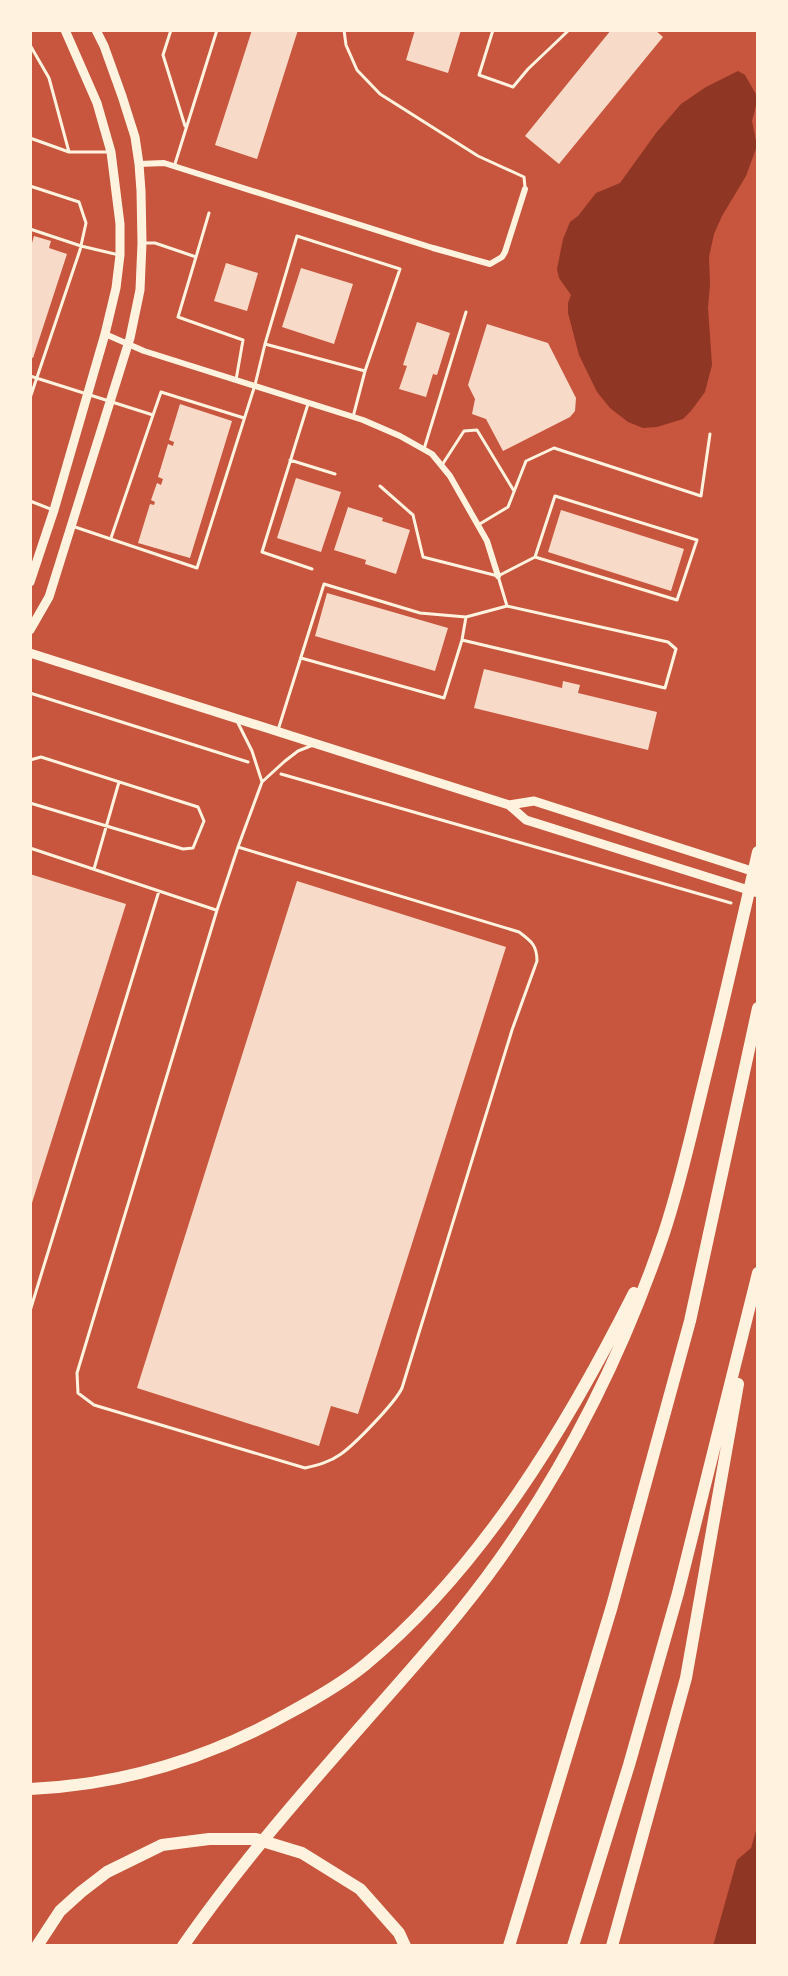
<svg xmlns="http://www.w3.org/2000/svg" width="788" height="1976" font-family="Overpass,sans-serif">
<rect width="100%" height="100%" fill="#c8553d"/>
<path fill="#8f3625" d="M738,71L745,75L758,98L752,121L757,146L746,176L722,216L714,234L709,257L710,284L708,308L712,365L705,392L691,411L683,419L657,427L643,428L628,422L610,408L597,392L579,355L568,313V303L571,295L559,278L557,269L563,239L570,222L578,216L596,193L620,183L656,133L681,104L706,87Z
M758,1824V1946H713L737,1860L751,1848Z"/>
<path fill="#f7dbc8" d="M252,30H298L257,159L215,145Z
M415,30H461L448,73L406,60Z
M611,30H655L663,37L559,164L525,136Z
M34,236L51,241L49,248L67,254L33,358L30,357V242L32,243Z
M226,263L258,273L247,311L214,301Z
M301,268L353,284L334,344L282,327Z
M417,322L450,333L437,375L433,374L426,397L399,389L407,366L403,365Z
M487,324L548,343L576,398L575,411L570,417L503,451L486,419L472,414L475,399L468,385Z
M180,404L232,421L190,558L138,543L150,504L154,505L155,502L151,500L157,483L161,485L163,479L158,477L168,444L173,446L174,442L169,440Z
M296,478L341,492L321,552L277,538Z
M348,507L383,518L382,521L410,530L396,574L365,564L366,560L334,550Z
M561,510L684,549L671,591L548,552Z
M327,593L448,628L435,671L315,636Z
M484,669L562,688L563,681L580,685L578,693L657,712L648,750L474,708Z
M30,874L126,904L31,1206H30Z
M297,881L506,947L358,1414L331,1406L319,1446L137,1388Z"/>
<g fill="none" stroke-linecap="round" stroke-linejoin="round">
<path stroke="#fff3e0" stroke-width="3" d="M30,693L248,762
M281,774L731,903"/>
<path stroke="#fff3e0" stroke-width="3" d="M171,30L163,55L185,126
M344,30L346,45L357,70L380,94L478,156L524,177L525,187
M493,30L479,75L513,87L528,69L569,30
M30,45L49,78L69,152H107
M30,138L69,152
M174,167L217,30
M30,186L79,202L86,223L80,250L30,398
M30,229L81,246L119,255
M146,243H155L196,257L178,317L243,340L236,380
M196,257L209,213
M265,344L297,236L400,269L365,371
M30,376L153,415L111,538
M308,404L262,552L312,569
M153,415L161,392L244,418
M424,449L466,312
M290,460L335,474
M442,465L464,431L477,430L514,491
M380,486L413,515L423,557L498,576L535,557L555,496L697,540L677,600L535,557
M30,501L53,510
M478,525L508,507L526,461L554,448L701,496L710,434
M72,526L197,568L255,385L265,344L365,371L353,417
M462,640L466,617
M301,658L444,698L462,640L665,688L676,649L668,642L507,606
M238,723L252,751L262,782
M278,730L324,584L420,613L466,617L507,606L498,576
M30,760L41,757L198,807L204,821L193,848L183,849L30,803
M238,847L519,932C531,941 537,945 537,961L512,1030L402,1388C395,1403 355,1444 341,1454C330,1462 318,1465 305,1468L94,1405L78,1393L77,1373L217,910L238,847L262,782L285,761L298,751L313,745
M30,848L216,910
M94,869L119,782
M30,1311L159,891"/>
<path stroke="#fff3e0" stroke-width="6" d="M139,164L164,163L433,248L490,264L502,257L505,252L525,189
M105,334L144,351L363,420L400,436L432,454L450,476L487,541L498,576"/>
<path stroke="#fff3e0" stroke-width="9" d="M30,582L54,510L105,334L116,288L120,255V224L111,152L97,103L65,30
M30,630L49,597L64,549L130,338L140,290L142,243L141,191L139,164L135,137L122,96L104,46L96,30
M30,653L509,805L526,820L758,893
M509,805L534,801L758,873"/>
<path stroke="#fff3e0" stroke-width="12" d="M30,1789C122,1785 209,1758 289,1713C315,1699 343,1683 366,1664C482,1568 567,1426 634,1293
M37,1946L60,1911L81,1892L107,1872L162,1845L209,1839H256L302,1853L360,1889L399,1933L405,1946
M183,1946C239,1865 305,1790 370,1716C415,1665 460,1615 499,1560C569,1461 625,1348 664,1233C680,1185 691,1135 703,1086C722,1009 740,931 758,852
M509,1946L612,1606L690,1321L758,1008
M573,1946L629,1765L678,1593L758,1273
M612,1946L686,1678L738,1384"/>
</g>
<rect width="788" height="1976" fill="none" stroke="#fff3e0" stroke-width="64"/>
</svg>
